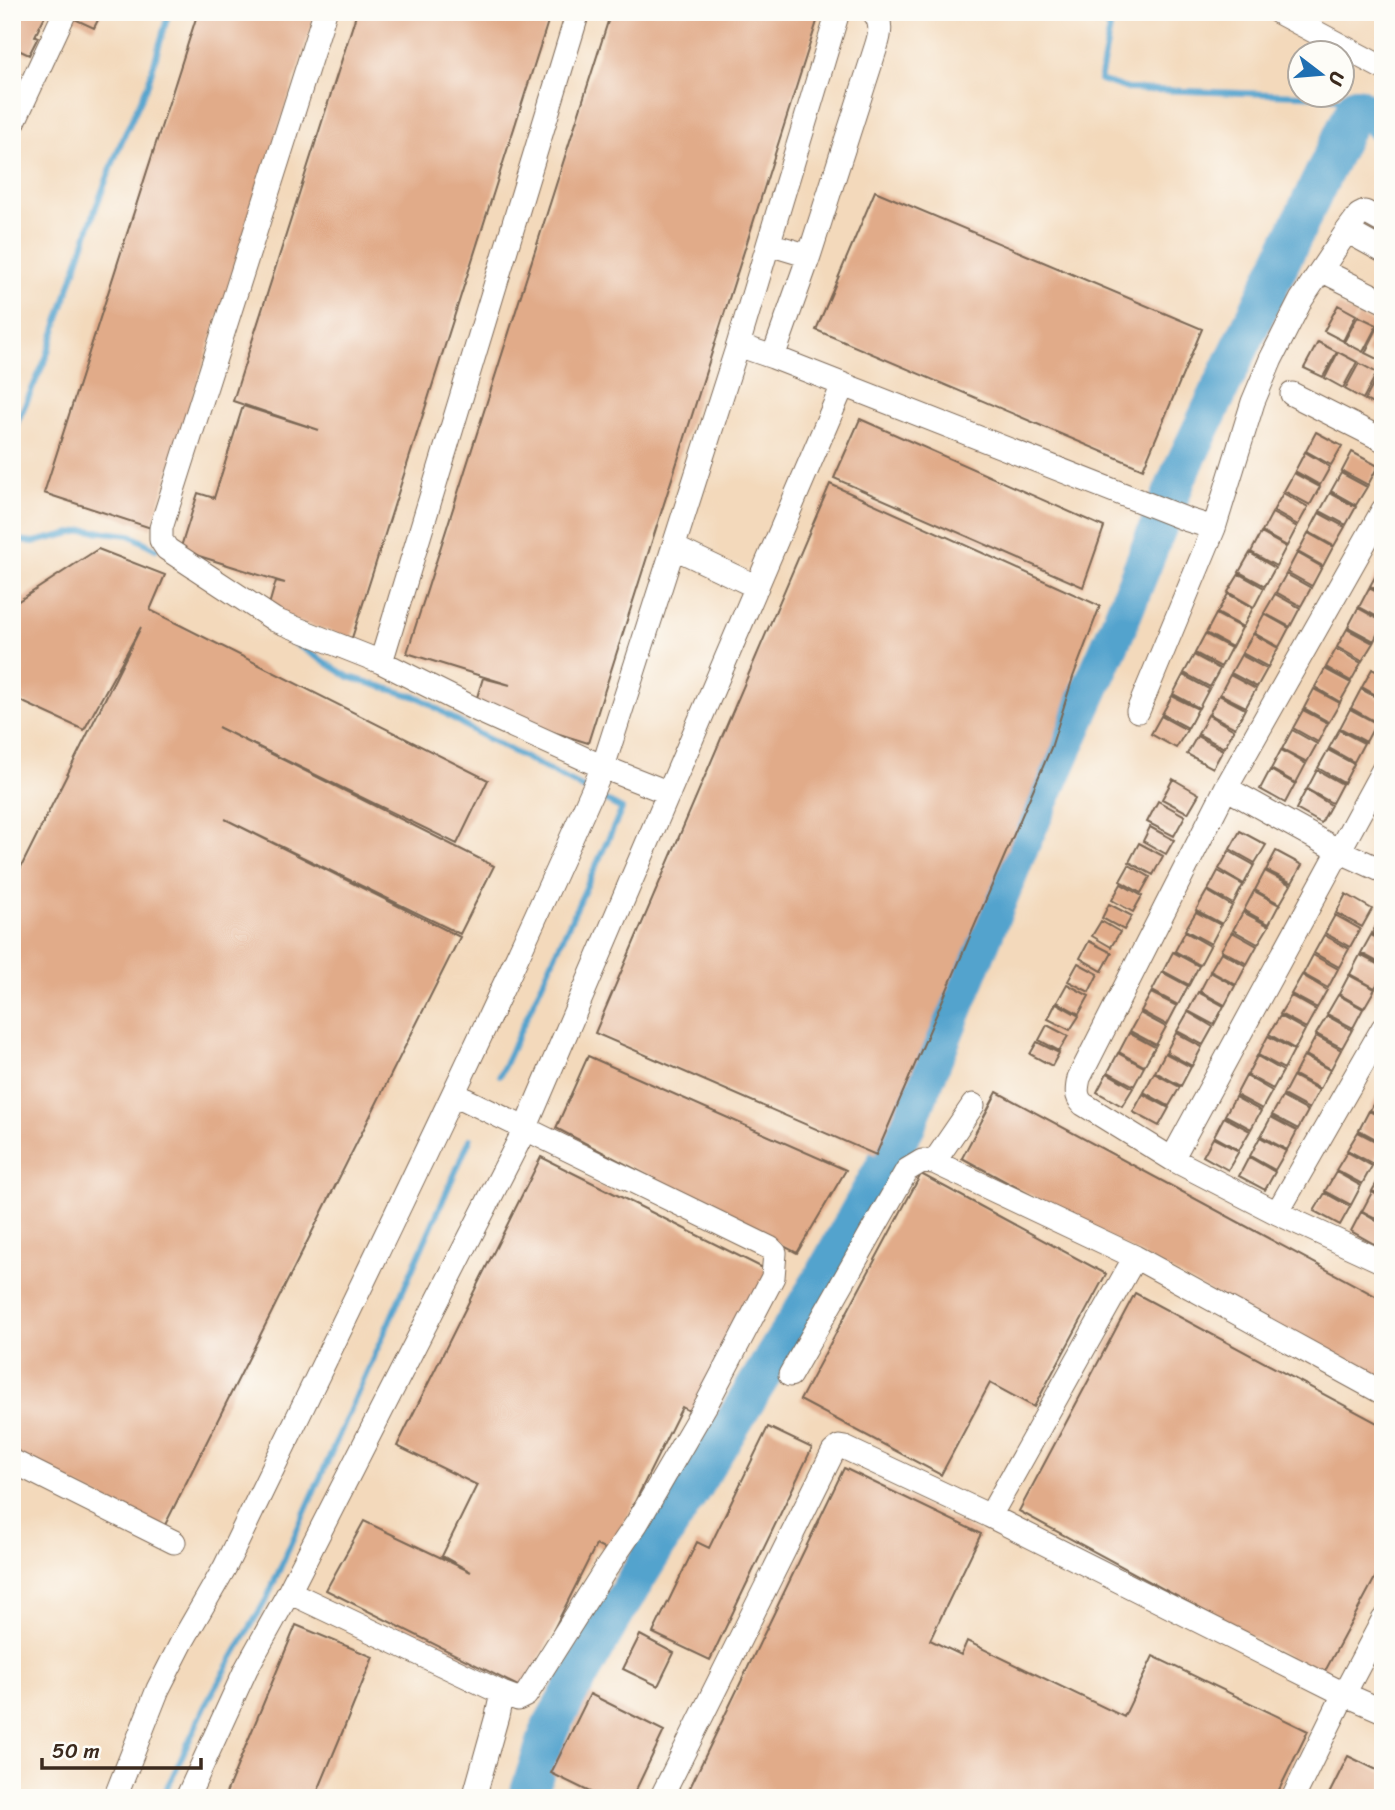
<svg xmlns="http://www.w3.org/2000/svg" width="1395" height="1810" font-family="Sriracha,sans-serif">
<rect width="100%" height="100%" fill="#fdfcf7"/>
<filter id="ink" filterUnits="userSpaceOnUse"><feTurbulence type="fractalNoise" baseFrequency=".0143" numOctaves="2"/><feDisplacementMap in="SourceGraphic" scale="14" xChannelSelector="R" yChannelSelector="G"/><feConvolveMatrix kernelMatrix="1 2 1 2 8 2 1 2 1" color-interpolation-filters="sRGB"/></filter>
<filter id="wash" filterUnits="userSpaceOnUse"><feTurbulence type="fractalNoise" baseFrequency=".00686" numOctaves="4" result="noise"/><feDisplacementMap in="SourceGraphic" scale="28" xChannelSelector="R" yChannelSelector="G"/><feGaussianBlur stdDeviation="1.57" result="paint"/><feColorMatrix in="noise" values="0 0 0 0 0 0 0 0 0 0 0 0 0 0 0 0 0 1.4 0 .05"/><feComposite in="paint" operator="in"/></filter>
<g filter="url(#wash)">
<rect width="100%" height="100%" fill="#f3d9bb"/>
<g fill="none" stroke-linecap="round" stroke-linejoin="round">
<path stroke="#53a3cd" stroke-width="6" d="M1090,12L1110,28L1100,80L1128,89L1327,96L1356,106
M12,434L46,358L96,207L120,145L148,84L169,12
M12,534L17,540L34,542L86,530L130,535L156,549
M274,631L349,677L420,698L475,732L587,790
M500,1075L622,809L597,796
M161,1798L172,1778L205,1706L267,1598L470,1139"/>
<path stroke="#53a3cd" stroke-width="38" d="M527,1798L550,1728L616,1612L821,1280L908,1123L1018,851L1118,627L1179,475L1356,106L1375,116L1383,125"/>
</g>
<g id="blocks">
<path fill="#e1ab89" d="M12,12H47L35,36L38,37L29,55L12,47Z
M70,12H102L94,28L68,16Z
M198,12H316L151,528L44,493Z
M357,12H551L352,638L267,612L276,581L285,583L180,550L198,493L214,498L243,406L319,430L233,401Z
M611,12H820L588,743L474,707L483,678L510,685L407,653Z
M875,191L1202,329L1143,469L816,330Z
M1338,305L1356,315L1343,341L1324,331Z
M1358,316L1377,325L1363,352L1344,342Z
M1378,327L1383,329V362L1365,353Z
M1318,342L1337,352L1323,377L1304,368Z
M1338,352L1357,362L1343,388L1325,378Z
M1359,363L1377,373L1363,399L1345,389Z
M1379,374L1383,376V409L1365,400Z
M860,419L1104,527L1083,587L834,478Z
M1316,432L1342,446L1331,465L1306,451Z
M1305,452L1330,467L1320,485L1295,471Z
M1352,452L1378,466L1368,485L1342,471Z
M1294,473L1320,487L1310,505L1284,491Z
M1341,473L1367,487L1356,505L1331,491Z
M830,484L1100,606L1073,677L1051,748L876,1155L595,1033Z
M1283,493L1308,507L1298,525L1273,511Z
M1330,493L1356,507L1346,525L1320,511Z
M1272,513L1297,527L1287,546L1262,532Z
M1319,513L1345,527L1334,546L1309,532Z
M1261,533L1286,547L1276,566L1251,552Z
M1308,533L1333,547L1323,566L1298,552Z
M98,549L165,575L150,610L488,780L457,844L218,727L494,866L460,934L225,819L460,937L163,1529L12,1453V885L141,627L84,730L12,697V615L17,602Z
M1250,553L1275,568L1265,586L1239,572Z
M1297,553L1322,567L1312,586L1287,572Z
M1380,568L1383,569V593L1370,586Z
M1239,574L1264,588L1254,607L1228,592Z
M1286,574L1311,588L1301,606L1276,592Z
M1369,588L1383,595V620L1359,607Z
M1228,594L1253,608L1243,627L1217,613Z
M1275,594L1300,608L1290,627L1264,613Z
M1358,608L1383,622L1374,641L1348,627Z
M1216,614L1242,628L1232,647L1206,633Z
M1264,614L1289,628L1279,647L1254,633Z
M1347,629L1373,643L1362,661L1337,647Z
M1205,634L1231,648L1221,667L1195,653Z
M1253,634L1278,648L1268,667L1242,653Z
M1336,649L1361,663L1351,681L1326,667Z
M1194,655L1220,669L1210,687L1184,673Z
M1241,655L1267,669L1257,687L1231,673Z
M1325,669L1351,683L1340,702L1315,687Z
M1372,669L1383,675V699L1362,687Z
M1183,675L1209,689L1199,708L1173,694Z
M1230,675L1256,689L1246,707L1220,694Z
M1314,689L1340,703L1329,722L1304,708Z
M1361,689L1383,701V710L1376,722L1351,708Z
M1219,695L1245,709L1235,728L1209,714Z
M1172,696L1198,709L1188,728L1162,714Z
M1350,709L1376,723L1366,742L1340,728Z
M1303,710L1328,723L1318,742L1293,728Z
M1208,715L1234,730L1224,748L1198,734Z
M1161,716L1187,730L1176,748L1151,734Z
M1292,730L1317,744L1307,762L1282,749Z
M1339,730L1364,743L1354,762L1329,748Z
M1197,736L1223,750L1213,768L1187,754Z
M1281,750L1306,764L1296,783L1271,769Z
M1328,750L1354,764L1344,783L1318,768Z
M1270,770L1295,784L1285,803L1260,789Z
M1317,770L1342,784L1332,803L1307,789Z
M1173,779L1199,794L1188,813L1162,799Z
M1306,790L1331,805L1321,823L1296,809Z
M1158,801L1185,816L1174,836L1147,822Z
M1150,827L1174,840L1166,854L1143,841Z
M1240,831L1266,845L1255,863L1230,849Z
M1139,843L1163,856L1153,875L1129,862Z
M1229,851L1254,865L1244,884L1219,869Z
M1276,851L1302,865L1292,883L1266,870Z
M1129,865L1150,877L1141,893L1120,881Z
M1218,871L1243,885L1233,904L1208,890Z
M1265,871L1291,885L1280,904L1255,890Z
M1121,884L1142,896L1133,912L1112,900Z
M1207,891L1232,906L1222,924L1196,910Z
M1254,891L1279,905L1269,924L1244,910Z
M1346,894L1372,909L1362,927L1336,913Z
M1109,904L1132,916L1124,930L1102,918Z
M1196,912L1221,925L1211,944L1185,930Z
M1243,912L1269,926L1258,944L1233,930Z
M1383,913V939L1372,933Z
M1335,915L1360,929L1350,947L1325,933Z
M1101,921L1120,932L1111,947L1092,936Z
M1185,932L1210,946L1200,965L1175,951Z
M1232,932L1257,946L1247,964L1221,950Z
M1324,935L1349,949L1339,967L1314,953Z
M1371,935L1383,941V965L1361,953Z
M1089,941L1112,953L1102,971L1080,958Z
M1173,952L1199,966L1189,985L1163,971Z
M1221,952L1246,966L1236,985L1210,971Z
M1313,955L1338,969L1328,988L1303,974Z
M1360,955L1383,967V974L1375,988L1350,974Z
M1078,963L1098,974L1089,992L1068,981Z
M1162,972L1188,986L1178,1005L1152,991Z
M1210,972L1235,986L1225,1005L1200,991Z
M1302,975L1327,990L1317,1008L1291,994Z
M1349,975L1375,989L1364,1008L1339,994Z
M1067,984L1089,996L1079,1014L1057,1002Z
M1198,992L1224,1006L1214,1025L1188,1011Z
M1151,993L1177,1006L1167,1025L1141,1011Z
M1338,995L1363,1009L1353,1028L1327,1014Z
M1291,996L1316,1010L1306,1028L1280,1014Z
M1056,1003L1079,1016L1070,1030L1048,1019Z
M1188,1012L1213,1027L1203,1045L1177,1031Z
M1140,1013L1166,1027L1156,1045L1130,1031Z
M1280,1016L1305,1030L1295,1049L1269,1034Z
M1327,1016L1352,1030L1342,1048L1316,1034Z
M1047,1025L1068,1036L1059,1051L1039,1040Z
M1129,1033L1155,1047L1144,1066L1119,1052Z
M1176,1033L1202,1047L1192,1066L1166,1052Z
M1268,1036L1294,1050L1284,1069L1258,1055Z
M1316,1036L1341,1050L1331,1069L1306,1055Z
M1037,1042L1059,1053L1052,1066L1030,1054Z
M1118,1053L1144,1067L1134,1086L1108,1072Z
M1165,1053L1191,1067L1181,1086L1155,1072Z
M588,1056L846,1170L797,1253L556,1128Z
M1257,1056L1283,1071L1273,1089L1247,1075Z
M1304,1056L1330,1070L1320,1089L1294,1075Z
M1107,1073L1133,1088L1122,1106L1097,1092Z
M1154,1073L1180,1087L1169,1106L1144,1092Z
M1246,1076L1272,1091L1262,1109L1236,1095Z
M1293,1076L1319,1090L1309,1109L1283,1095Z
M1380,1091L1383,1093V1117L1370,1110Z
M997,1092L1383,1300V1385L962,1158Z
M1143,1094L1169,1108L1159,1126L1133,1112Z
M1235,1097L1261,1111L1251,1129L1225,1115Z
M1282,1097L1308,1111L1298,1129L1272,1115Z
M1369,1111L1383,1119V1143L1359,1130Z
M1224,1117L1250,1131L1239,1150L1214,1136Z
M1271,1117L1297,1131L1287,1150L1261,1136Z
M1358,1132L1383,1145L1373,1164L1347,1150Z
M1260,1137L1286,1151L1275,1170L1250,1156Z
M1213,1138L1239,1151L1228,1170L1203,1156Z
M1347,1152L1372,1166L1362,1184L1336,1170Z
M541,1157L769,1271L697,1415L682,1407L610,1552L596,1545L524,1689L326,1590L364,1521L471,1572L442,1556L477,1485L397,1446Z
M1249,1157L1275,1172L1265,1190L1239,1176Z
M1336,1172L1361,1186L1351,1205L1325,1191Z
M1383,1172V1196L1372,1191Z
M921,1174L1106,1274L1034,1407L990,1383L941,1475L800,1400Z
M1372,1192L1383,1198V1222L1362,1211Z
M1325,1193L1350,1207L1340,1225L1314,1211Z
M1361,1212L1383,1225V1233L1376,1245L1351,1231Z
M1135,1293L1383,1426V1563L1323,1675L1019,1511Z
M768,1427L812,1448L710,1660L653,1633L697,1542L709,1548Z
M844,1468L981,1534L930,1640L961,1655L967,1641L1124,1717L1153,1656L1308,1731L1275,1798H685Z
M296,1625L373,1657L342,1733L315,1798H224Z
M640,1635L674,1653L658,1686L623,1669Z
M590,1694L664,1731L632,1798H602L551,1773Z
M1348,1756L1383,1773V1798H1327Z"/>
</g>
</g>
<g filter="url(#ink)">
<use href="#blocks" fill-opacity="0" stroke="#7b6755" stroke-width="2"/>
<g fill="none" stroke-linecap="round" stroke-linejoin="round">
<defs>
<path id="minor" d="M325,12L161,528V540L167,549L275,620L381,662L473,708L603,767L669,793
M1278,12L1383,68
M12,126L65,12
M1347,231L1383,251
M769,244L809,256
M1321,270L1383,301
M738,345L773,357L1188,520L1214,528
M773,357L809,256L876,47C880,35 883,22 873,12
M1292,394L1383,440
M1383,510L1226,788L1079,1078C1077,1088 1075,1096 1083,1104L1172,1159L1277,1213L1383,1262
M673,547L757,587
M381,662L578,12
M1138,711L1214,528L1253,402L1271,359L1301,300L1347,231L1359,215L1365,212L1383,222
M1226,788L1339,851L1383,871
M1172,1159L1383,770
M934,1162L973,1105
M1277,1213L1383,1028
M790,1375L907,1170L922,1161L934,1162L1135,1257L1383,1393
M12,1461L174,1542
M990,1516L1135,1257
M289,1592L502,1693L518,1699L526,1695L605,1570L637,1523L707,1403L773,1277L775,1253L770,1248L454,1094
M1383,1620L1344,1694L1383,1711
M115,1798L158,1689L183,1640L225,1567C354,1301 484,1037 603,767L738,345L838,12
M187,1798L246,1669L289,1592L525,1129L843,385
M474,1798L497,1716L502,1693
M661,1798L833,1452L839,1447L845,1448L990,1516L1344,1694L1293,1798"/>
</defs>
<use href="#minor" stroke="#7b6755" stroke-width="25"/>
<use href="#minor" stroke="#fff" stroke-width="23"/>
</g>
</g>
<rect width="1395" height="1810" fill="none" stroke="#fdfcf7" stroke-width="42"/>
<g transform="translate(1321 74) rotate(106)"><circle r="33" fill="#fdfcf7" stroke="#afa8a0" stroke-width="2"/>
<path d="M0-5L12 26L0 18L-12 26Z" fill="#1f6fb2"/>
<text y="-10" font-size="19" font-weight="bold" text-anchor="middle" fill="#3b2a1e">U</text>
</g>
<path d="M42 1758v10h159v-10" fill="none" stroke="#3b2a1e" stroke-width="3.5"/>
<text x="52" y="1758" font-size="21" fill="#3b2a1e" stroke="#fdfcf7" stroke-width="5" paint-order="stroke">50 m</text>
</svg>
